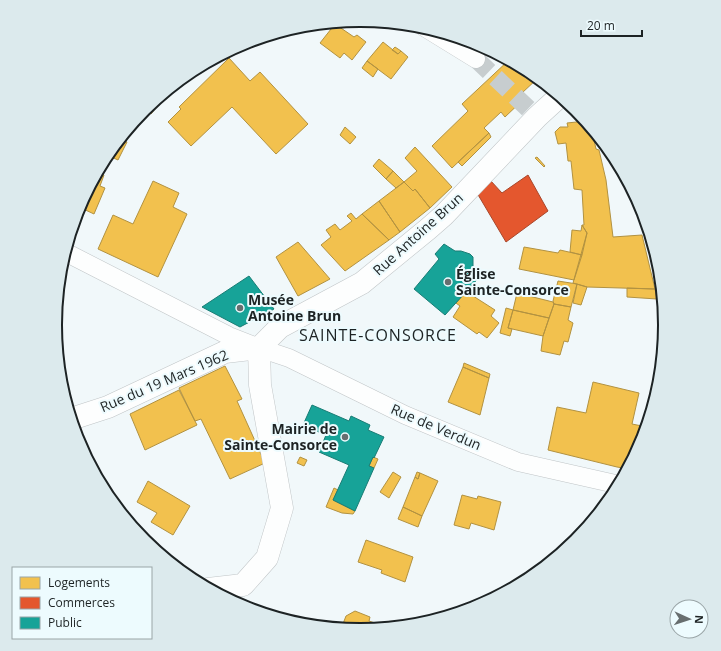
<svg xmlns="http://www.w3.org/2000/svg" width="721" height="651" font-family="'Open Sans',sans-serif">
<rect width="100%" height="100%" fill="#f1f8fa"/>
<path fill="#f2c14e" stroke="#b29241" d="M335,24L354,37L357,35L366,42L352,60L344,53L340,58L320,43Z
M383,42L398,54L401,51L408,57L391,79L367,61Z
M395,47L401,51L398,54L392,50Z
M229,58L250,81L260,72L308,124L276,154L232,107L191,146L168,122L181,109L179,107Z
M509,60L530,72L538,78L522,93L526,97L505,117L501,112L484,128L489,133L452,168L432,146L468,111L462,104Z
M367,61L378,69L373,77L362,68Z
M169,89L170,90L151,114L145,109Z
M586,121L589,132L592,131L596,149L599,150L606,180L613,237L642,235L655,289L587,287L573,283L587,233L582,225H584L582,190L574,189L571,161H568L566,143L558,144L555,132L560,127H568L567,123Z
M345,127L356,137L350,144L340,135Z
M489,133L491,137L462,166L458,162Z
M120,139L127,142L118,160L107,155Z
M415,147L452,187L430,208L415,189L413,191L404,182L417,171L405,158Z
M537,157L545,166L544,167L535,158Z
M379,159L393,171L386,179L373,166Z
M393,171L404,182L396,188L386,179Z
M98,172L104,175L100,186L105,188L94,214L79,207Z
M153,181L179,193L173,207L187,214L158,277L98,249L113,215L133,224Z
M404,182L413,191L415,189L430,208L400,232L379,201Z
M379,201L400,232L389,240L362,214Z
M351,213L356,219L362,214L389,240L345,271L321,245L331,237L326,230L335,224L340,230L352,221L347,216Z
M582,225L587,233L582,255L570,252L572,230L581,231Z
M298,242L330,279L298,296L276,257Z
M524,247L558,253L560,250L582,255L574,280L519,269Z
M558,281L577,284L571,307L554,304L553,301Z
M577,284L587,287L581,305L573,303Z
M627,288L655,289L657,299L627,297Z
M469,289L470,294L495,310L491,316L499,323L487,338L479,332L477,334L453,317L460,306L456,303Z
M517,293L553,302L554,304L549,318L513,310Z
M554,304L571,307L568,320L573,323L568,342L564,341L560,355L541,351L543,336Z
M506,308L513,310L508,328L512,329L510,336L500,333Z
M513,310L549,318L543,336L508,328Z
M464,363L490,374L489,378L463,367Z
M225,366L242,399L237,401L265,463L230,479L201,419L195,421L179,388Z
M463,367L489,378L480,415L448,402Z
M593,382L639,393L632,424L647,427L643,443L629,469L617,467L548,450L557,407L586,413Z
M179,390L197,425L145,450L130,414Z
M300,457L307,460L304,466L297,463Z
M373,457L378,459L374,468L369,466Z
M393,472L401,477L389,498L380,492Z
M417,472L420,473L418,479L415,477Z
M420,473L438,481L422,516L403,507L415,477L418,479Z
M148,481L190,506L173,535L151,522L157,513L137,502Z
M334,488L338,490L333,500L355,511L353,514L342,513L326,507Z
M462,495L477,499L478,496L501,502L494,530L471,523L469,529L454,525Z
M403,507L422,516L418,527L398,519Z
M587,518L595,520L585,531Z
M366,540L413,557L405,582L381,573L382,570L358,562Z
M355,611L370,617L369,621L389,628L360,631L341,629L346,616Z"/>
<path fill="#e4572e" stroke="#a8472b" d="M528,175L548,211L506,242L477,193L490,180L502,193Z"/>
<path fill="#17a398" stroke="#197d75" d="M444,244L455,251H461L470,254L473,257V266L482,274L445,315L414,289L439,259L435,254Z
M249,276L274,309L240,327L202,307Z
M312,405L349,421L351,416L370,425L368,430L384,437L374,458L373,457L369,466L374,468L355,511L333,500L349,465L319,452L326,435L303,425Z"/>
<g fill="none" stroke-linecap="round" stroke-linejoin="round">
<path stroke="#c7cdcf" stroke-width="18" stroke-dasharray="18 9" stroke-linecap="butt" d="M476,59L537,117"/>
<defs>
<path id="minor" d="M424,27L476,59
M65,252L229,336L259,348L289,358L405,415L518,462L620,485"/>
<path id="tertiary" d="M259,348L280,327L362,283L428,229L444,215L537,117L560,96
M71,419L108,407L225,352L259,348
M208,589L243,585L267,558L282,508L260,385L259,348"/>
</defs>
<use href="#minor" stroke="#c0c5c7" stroke-width="19"/>
<use href="#tertiary" stroke="#c0c5c7" stroke-width="23"/>
<use href="#minor" stroke="#fdfefe" stroke-width="18"/>
<use href="#tertiary" stroke="#fdfefe" stroke-width="22"/>
</g>
<g fill="#676e6f" stroke="#edfbfe" stroke-width="1.5">
<circle cx="448" cy="282" r="4"/>
<circle cx="240" cy="308" r="4"/>
<circle cx="345" cy="437" r="4"/>
</g>
<g text-anchor="middle" stroke-width="4" stroke-linejoin="round" paint-order="stroke">
<g font-size="14" fill="#1d2324" stroke="#edfbfe">
<text transform="translate(418 234) rotate(-42)" y="5">Rue Antoine Brun</text>
<text transform="translate(164 381) rotate(-23)" y="5">Rue du 19 Mars 1962</text>
<text transform="translate(436 427) rotate(23)" y="5">Rue de Verdun</text>
</g>
<g font-size="14" font-weight="bold" fill="#1d2324" stroke="#edfbfe" text-anchor="start">
<text x="456" y="279">Église<tspan x="456" dy="16">Sainte-Consorce</tspan></text>
<text x="248" y="305">Musée<tspan x="248" dy="16">Antoine Brun</tspan></text>
<text x="337" y="434" text-anchor="end">Mairie de<tspan x="337" dy="16">Sainte-Consorce</tspan></text>
</g>
<g font-size="16" letter-spacing="1" fill="#1d2324" stroke="#edfbfe">
<text x="378" y="341">SAINTE-CONSORCE</text>
</g>
</g>
<path d="M0 0H721V651H0ZM62 325a298 298 0 1 1 596 0a298 298 0 1 1-596 0Z" fill="#dceaed" fill-rule="evenodd"/>
<path fill="none" stroke="#1d2324" stroke-width="2" d="M62 325a298 298 0 1 1 596 0a298 298 0 1 1-596 0Z"/>
<rect x="12" y="567" width="140" height="72" fill="#edfbfe" stroke="#9aa5a7"/>
<rect x="20" y="577" width="20" height="12" fill="#f2c14e" stroke="#9aa5a7"/>
<text x="48" y="587" font-size="12" fill="#1d2324">Logements</text>
<rect x="20" y="597" width="20" height="12" fill="#e4572e" stroke="#9aa5a7"/>
<text x="48" y="607" font-size="12" fill="#1d2324">Commerces</text>
<rect x="20" y="617" width="20" height="12" fill="#17a398" stroke="#9aa5a7"/>
<text x="48" y="627" font-size="12" fill="#1d2324">Public</text>
<g transform="translate(689 619) rotate(93)"><circle r="19" fill="#edfbfe" stroke="#9aa5a7"/>
<path d="M0-3L7 15L0 10L-7 15Z" fill="#676e6f"/>
<text y="-6" font-size="11" font-weight="bold" text-anchor="middle" fill="#1d2324">N</text>
</g>
<path d="M581 30v6h61v-6" fill="none" stroke="#1d2324" stroke-width="2"/>
<text x="587" y="30" font-size="12" fill="#1d2324" stroke="#edfbfe" stroke-width="3" paint-order="stroke">20 m</text>
</svg>
